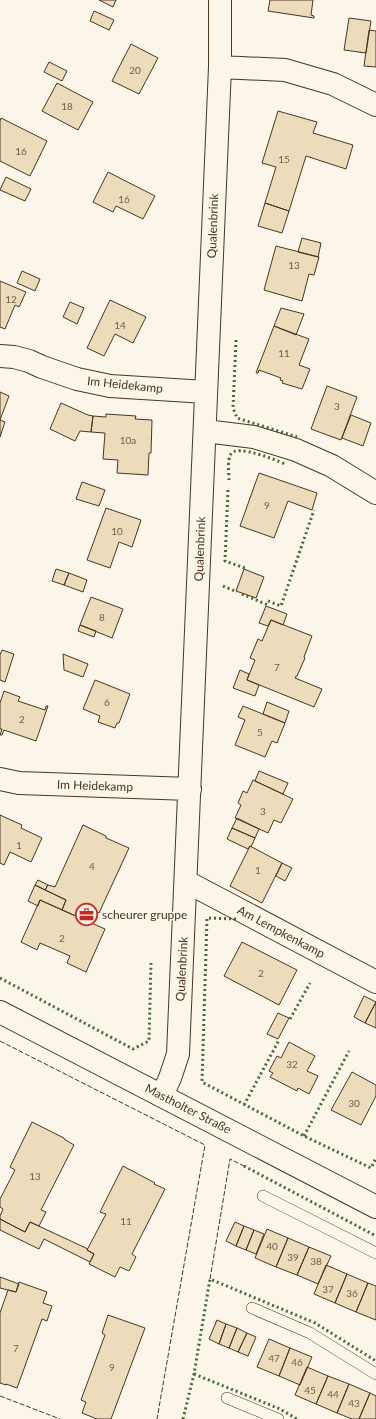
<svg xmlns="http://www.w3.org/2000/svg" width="376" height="1419" font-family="Lato,sans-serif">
<rect width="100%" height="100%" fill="#fbf6e9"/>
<path fill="#ecdcbc" stroke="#4a3520" d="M99,0H116L113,7Z
M270,0H313L311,15L314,16V18L268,11Z
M94,11L114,20L109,30L90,21Z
M349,18L371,21L366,53L344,50Z
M369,30L376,31V67L364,66Z
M131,44L158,58L139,94L112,81Z
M49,62L67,71L62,81L44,72Z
M57,83L93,102L78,130L42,111Z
M278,111L317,122L313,133L353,145L346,169L306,156L289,211L265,203L276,167L262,163Z
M1,118L47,141L30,176L0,161V121Z
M108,172L155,196L143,219L116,206L113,212L93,202Z
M6,177L31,189L25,201L0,190Z
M265,203L289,211L282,233L258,226Z
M302,238L321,243L318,257L298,252Z
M276,246L319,257L314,275L309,274L302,301L264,290Z
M22,271L40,279L35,291L17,283Z
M0,281L26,292L19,307L15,305L5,329L0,327Z
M110,300L146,317L133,343L115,334L104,356L87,348Z
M70,302L84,308L77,324L63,317Z
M281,308L304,314L296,335L274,326Z
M274,326L309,339L299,365L310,369L302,389L282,383L283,381L280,380L281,378L259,370L258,373H256Z
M327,386L357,397L341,440L311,429Z
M0,392L9,396L0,420L5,422L0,437Z
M61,403L88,415L93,416L91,432L80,431L75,441L50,429Z
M106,414L136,416L135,419L152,420L151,453H149L148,475L117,473L118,460L103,459L105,433L91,432L93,416L106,417Z
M351,415L371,423L363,446L342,438Z
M259,473L317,493L312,510L288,501L274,538L240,526Z
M82,482L105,490L99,506L76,499Z
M106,508L141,520L132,547L119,542L110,568L87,560Z
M56,569L69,573L64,585L52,581Z
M244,569L264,577L256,598L236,591Z
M69,573L87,580L83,592L64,585Z
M91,597L123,609L112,638L80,625Z
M266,606L287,614L283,625L271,620L268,626L259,623Z
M271,620L312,636L304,657L305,658L297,676H296L295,678L322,689L314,707L247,680L255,660L250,658L258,639L262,641Z
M80,625L96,631L94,637L78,631Z
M2,650L14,654L5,682L0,680V655Z
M63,654L88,664L83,677L64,670Z
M240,670L249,674L247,680L259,685L255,696L233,688Z
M95,680L130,694L119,723H117L115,728L98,722L100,716L83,709Z
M4,691L20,697L18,701L45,710L46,706H48L36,741L4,730L2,735H0L2,729H0V703Z
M267,702L289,711L285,723L263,714Z
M243,706L285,723L277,743L272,741L265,757L235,745L245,720L238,717Z
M259,771L288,783L283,794L255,781Z
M253,780L293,799L281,823L274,820L268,833L235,818L241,805L238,803L243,791L247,793Z
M0,815L22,825L21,828L42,838L31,862L10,852L4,865L0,863Z
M237,818L259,829L255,838L232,828Z
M83,825L106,836V838L129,848L99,913L92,910L87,921L62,910L66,900L45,890L48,885L55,887Z
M232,828L255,838L251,847L250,846L248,849L227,839Z
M250,846L282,863L262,903L230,886Z
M282,863L292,868L285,881L276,876Z
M38,880L48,885L45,890L35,885Z
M35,885L66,900L62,910L40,900L38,906L28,901Z
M40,900L105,929L86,972L67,963L70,956L40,943L37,950L21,942Z
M242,942L297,970L279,1005L224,976Z
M364,996L376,1002L365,1023L354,1017Z
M376,1002V1028L365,1023Z
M278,1013L289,1018L278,1039L267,1034Z
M289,1042L315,1056L307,1071L318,1076L309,1094L298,1088L297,1091L270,1077L273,1073L269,1071L277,1056L281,1058Z
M352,1072L376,1085V1096L361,1125L331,1110Z
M32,1122L64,1138V1139L74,1145L41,1210L46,1212L39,1226L30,1222L25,1232L0,1219V1216L3,1209L0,1207V1199L15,1170L10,1167Z
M123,1166L155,1183L154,1184L165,1189L132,1254L136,1257L129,1271L120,1267L115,1277L89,1264L94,1254L87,1250L106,1214L100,1212Z
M0,1219L25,1232L30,1222L88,1249L87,1250L94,1254L90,1262L44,1239L39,1249L0,1230Z
M235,1222L244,1226L236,1246L226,1241Z
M244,1226L254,1230L246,1250L236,1246Z
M267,1229L288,1238L276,1267L255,1258Z
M254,1230L264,1234L256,1254L246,1250Z
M288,1238L309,1247L297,1275L276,1267Z
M309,1247L331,1256L318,1284L297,1275Z
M326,1265L347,1274L335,1303L314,1294Z
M347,1274L368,1283L356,1312L335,1303Z
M0,1277L19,1284L16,1292L0,1288Z
M19,1282L47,1292L43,1303L52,1306L47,1321L42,1319L17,1388L6,1384V1385L0,1383V1313L8,1290L16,1292Z
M368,1283L376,1286V1320L356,1312Z
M108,1315L145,1328L111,1419H97L82,1413L86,1402L81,1400L105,1335L102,1333Z
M217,1320L226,1324L219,1344L209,1339Z
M226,1324L237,1328L229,1348L219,1344Z
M237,1328L247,1333L238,1352L229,1348Z
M247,1333L256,1337L248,1356L238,1352Z
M269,1339L290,1348L279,1376L257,1367Z
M290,1348L312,1357L300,1385L279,1376Z
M307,1367L328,1376L316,1404L295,1395Z
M328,1376L349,1384L337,1413L316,1404Z
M349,1384L370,1393L359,1419H352L337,1413Z
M370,1393L376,1396V1419H359Z"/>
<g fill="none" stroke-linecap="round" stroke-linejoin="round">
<defs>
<path id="service" d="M263,1196L376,1253
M252,1308L310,1333L376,1374
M227,1398L278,1419"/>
<path id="minor" d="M220,67L285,70L333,84L376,105
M0,356L14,357L29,361L42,367L77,379L110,386L206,392
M205,431L254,437L296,450L332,466L376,493
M0,779L19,783L190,789
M187,882L376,982
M162,1095L170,1078L178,1054L220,67V0"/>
<path id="tertiary" d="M0,1012L376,1207"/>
</defs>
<use href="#service" stroke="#4a3520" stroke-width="12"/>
<use href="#minor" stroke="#4a3520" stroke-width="24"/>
<use href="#tertiary" stroke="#4a3520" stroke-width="24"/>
<use href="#service" stroke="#fbf6e9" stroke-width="11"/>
<use href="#minor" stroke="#fbf6e9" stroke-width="22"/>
<use href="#tertiary" stroke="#fbf6e9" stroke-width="22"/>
<path stroke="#436837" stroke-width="3" stroke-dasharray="2 3" stroke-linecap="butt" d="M236,340L233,408L237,418L297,437
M229,480C229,473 227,460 231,454C237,444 276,460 285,464
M228,490L225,561L245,568
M223,586L237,592
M242,594L268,605
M268,601L281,606L314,510
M236,919L207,918L202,1082L304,1136L371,1168L376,1158
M0,978L133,1049L149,1041L151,963
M290,1019L310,983
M244,1105L279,1040
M304,1136L349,1051
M244,1166L376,1236
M194,1374L280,1409L297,1419
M183,1419L194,1374L210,1279L315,1323L376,1361"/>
<path stroke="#4a3520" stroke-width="1" stroke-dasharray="5 2" stroke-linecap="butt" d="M0,1041L205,1145L157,1419
M210,1279L230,1159L244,1166
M0,1396L60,1419"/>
</g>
<defs>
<symbol id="office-ring" viewBox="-11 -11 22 22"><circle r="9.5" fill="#fbf6e9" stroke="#c62828" stroke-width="1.5"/><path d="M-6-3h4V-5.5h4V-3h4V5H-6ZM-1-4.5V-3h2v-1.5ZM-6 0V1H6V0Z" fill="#c62828"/></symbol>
</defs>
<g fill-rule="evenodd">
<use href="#office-ring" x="74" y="902" width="25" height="25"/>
</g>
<g text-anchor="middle" stroke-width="3" stroke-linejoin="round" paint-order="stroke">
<g font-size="10" fill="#725f47">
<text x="135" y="74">20</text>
<text x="67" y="110">18</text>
<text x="21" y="155">16</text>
<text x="284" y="163">15</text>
<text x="124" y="203">16</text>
<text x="294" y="269">13</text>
<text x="11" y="303">12</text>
<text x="120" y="329">14</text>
<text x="284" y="357">11</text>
<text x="337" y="410">3</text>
<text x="128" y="444">10a</text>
<text x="267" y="509">9</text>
<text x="117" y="535">10</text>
<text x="102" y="621">8</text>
<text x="277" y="671">7</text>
<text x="107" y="706">6</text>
<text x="22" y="723">2</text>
<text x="260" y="736">5</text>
<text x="263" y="815">3</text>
<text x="19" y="849">1</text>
<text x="92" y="870">4</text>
<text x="258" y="874">1</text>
<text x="62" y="942">2</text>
<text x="261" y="977">2</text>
<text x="292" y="1068">32</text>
<text x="354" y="1107">30</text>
<text x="35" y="1180">13</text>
<text x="126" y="1225">11</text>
<text x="272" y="1250">40</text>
<text x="293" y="1261">39</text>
<text x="316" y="1265">38</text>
<text x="328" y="1293">37</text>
<text x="352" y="1297">36</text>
<text x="16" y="1352">7</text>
<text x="274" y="1362">47</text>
<text x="297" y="1366">46</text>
<text x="112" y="1371">9</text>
<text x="310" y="1394">45</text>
<text x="333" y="1398">44</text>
<text x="354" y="1407">43</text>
</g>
<g font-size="12" fill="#4a3520" stroke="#fbf6e9">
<text transform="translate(213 226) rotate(-88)" y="4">Qualenbrink</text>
<text transform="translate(125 385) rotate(6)" y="4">Im Heidekamp</text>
<text transform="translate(200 549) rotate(-88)" y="4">Qualenbrink</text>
<text transform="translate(95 786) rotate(2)" y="4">Im Heidekamp</text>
<text transform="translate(281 932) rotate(28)" y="4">Am Lempkenkamp</text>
<text transform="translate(182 969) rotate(-87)" y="4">Qualenbrink</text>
<text transform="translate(188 1109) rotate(27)" y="4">Mastholter Straße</text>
</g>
<g font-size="12" fill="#4a3520" stroke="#fbf6e9" text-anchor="start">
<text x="102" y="919">scheurer gruppe</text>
</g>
</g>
</svg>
